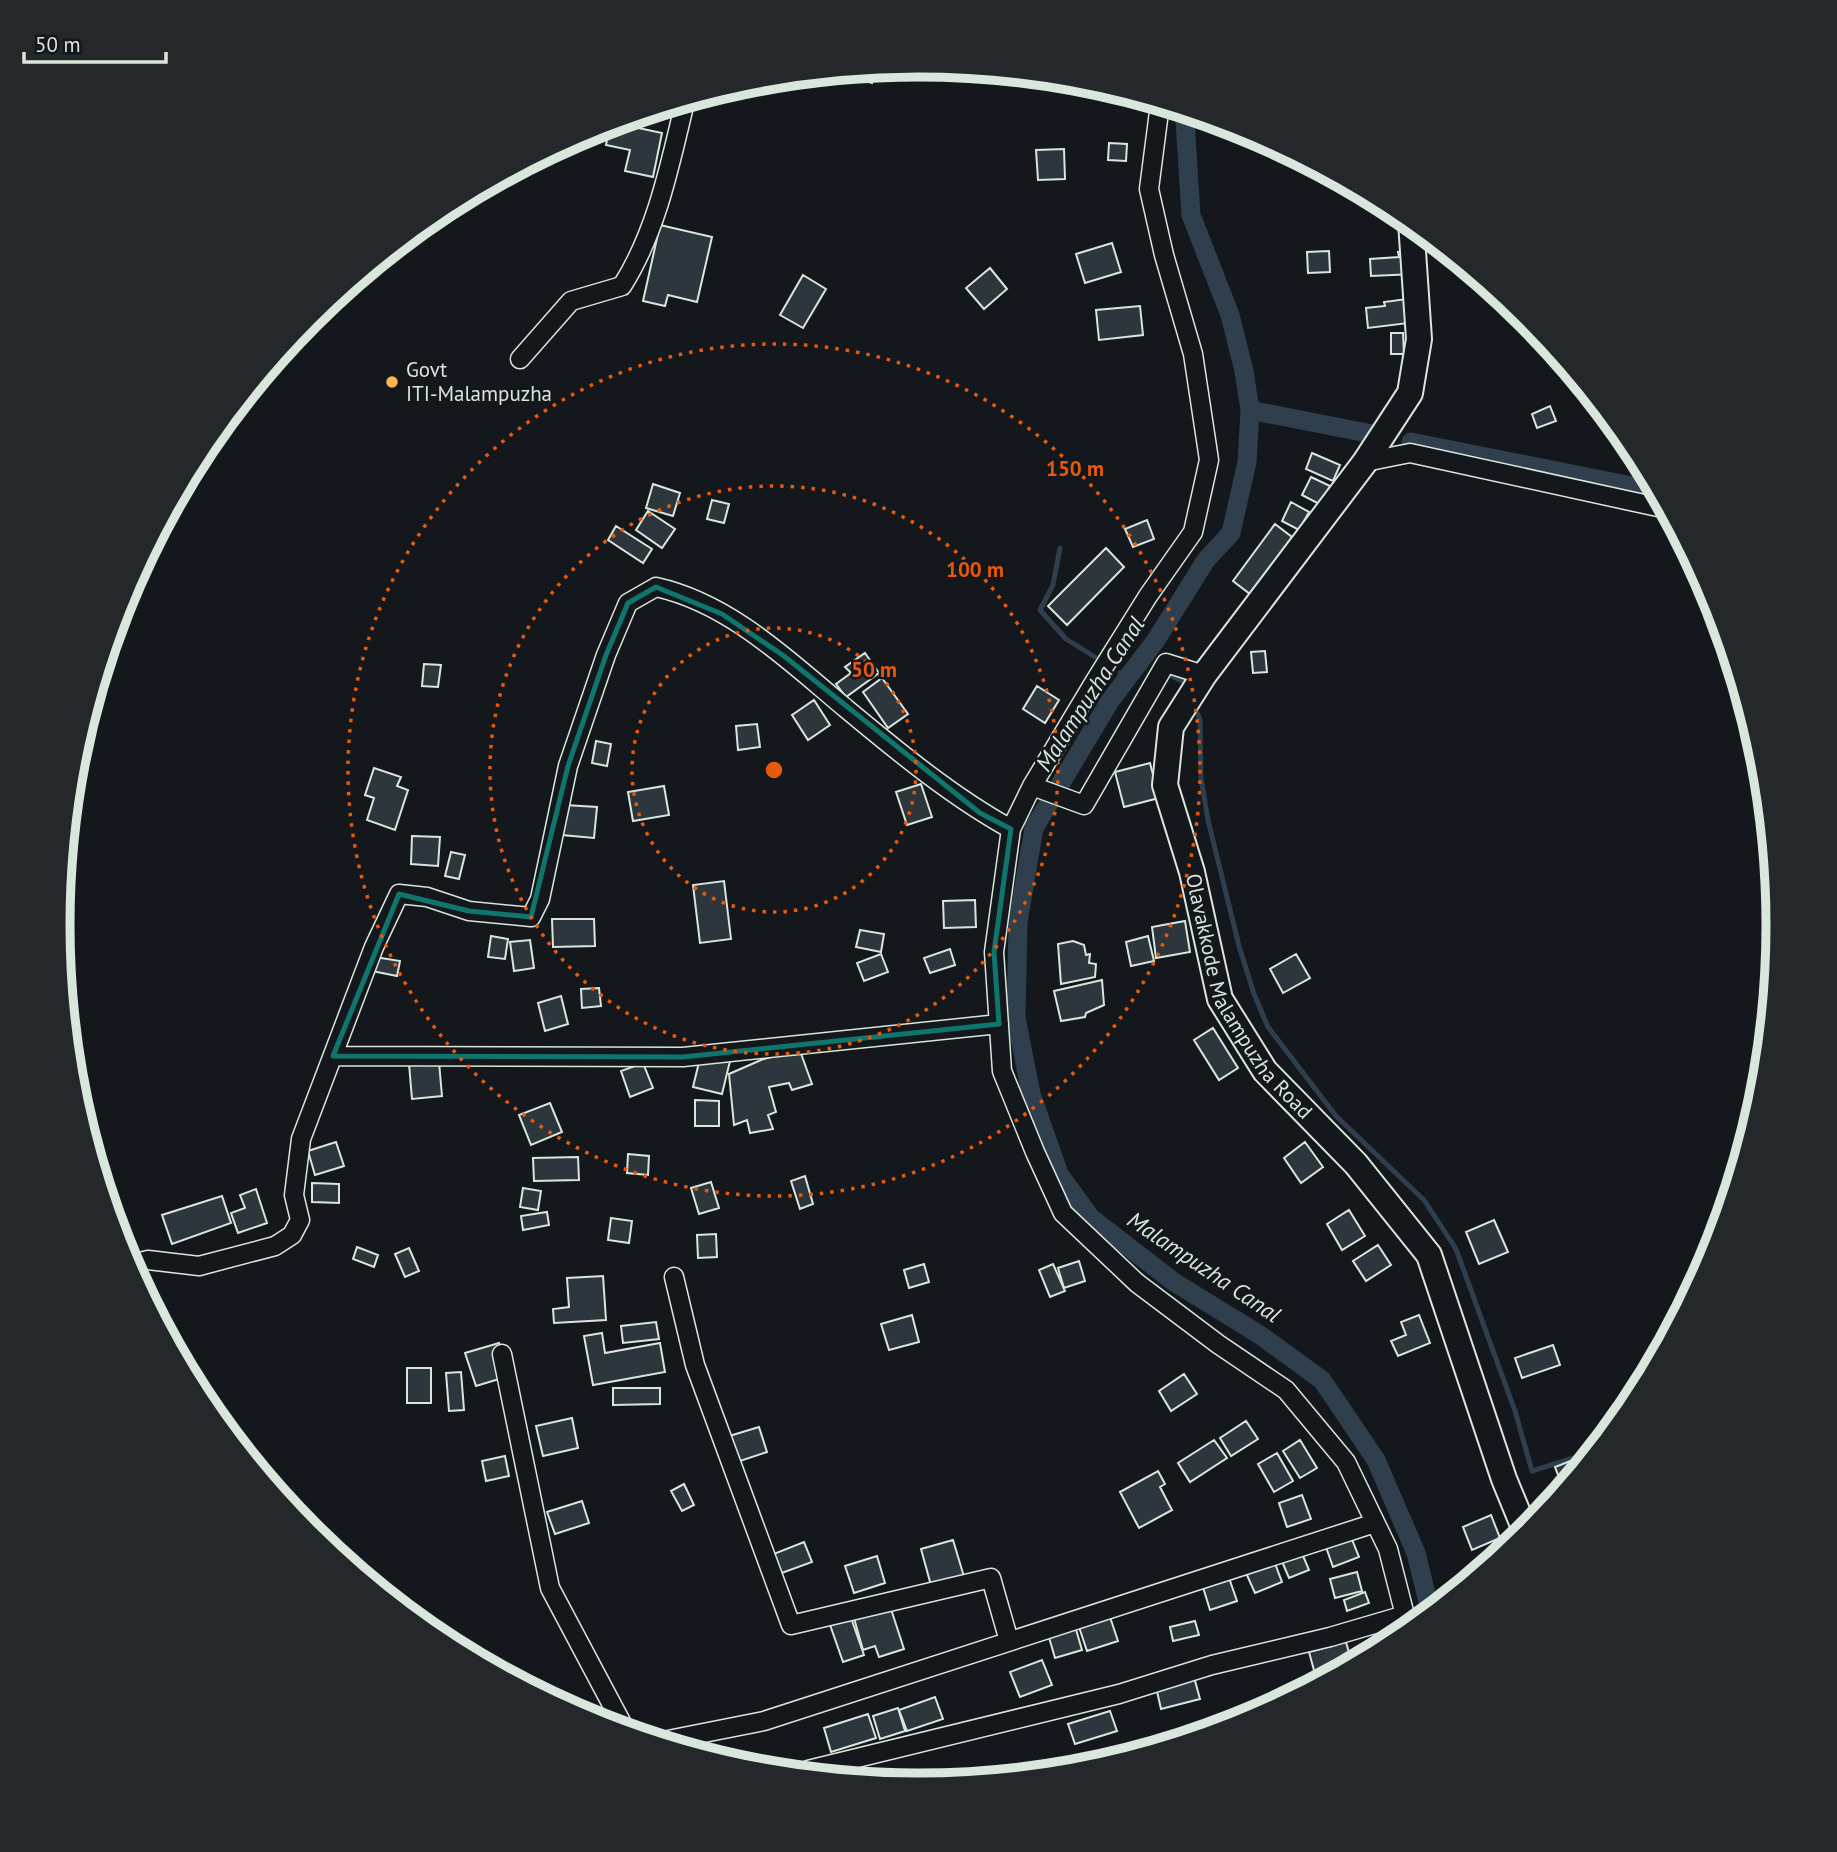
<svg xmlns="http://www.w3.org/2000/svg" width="1837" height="1852" font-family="'PT Sans',sans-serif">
<rect width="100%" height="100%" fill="#14181c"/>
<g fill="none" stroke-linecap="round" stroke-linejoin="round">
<path stroke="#2f3f4d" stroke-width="5" d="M1060,548L1053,585L1040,610L1066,639L1095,657
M1120,673L1123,675L1130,663L1145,667
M1170,675L1184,682
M1198,714L1200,720L1201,778L1208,820L1239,946L1254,994L1268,1027L1336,1116L1424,1200L1456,1249L1515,1411L1532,1471L1596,1451"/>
<path stroke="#2f3f4d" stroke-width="19" d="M1188,113L1185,121L1191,215L1230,315L1244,371L1250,410L1247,462L1231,533L1206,560L1156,640L1110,701L1034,828L1018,922L1016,1017L1031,1094L1059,1174L1091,1218L1174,1282L1260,1335L1322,1380L1376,1460L1416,1553L1431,1614
M1250,410L1372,434
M1411,442L1657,491"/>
</g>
<path fill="#2c363c" stroke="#d8e6dc" stroke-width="2" d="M876,69L872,83L838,73Z
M615,123L662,133L653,177L625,171L630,150L606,145L610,124Z
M1109,143L1127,144L1126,161L1108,160Z
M1064,149L1065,179L1038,180L1036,150Z
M660,225L712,237L697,302L668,295L665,306L643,301Z
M1112,243L1121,272L1085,283L1076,254Z
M1329,251L1330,272L1308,273L1307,252Z
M1414,251L1415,274L1371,276L1370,259L1399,257L1398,252Z
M990,268L1007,289L984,309L966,288Z
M803,275L826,289L803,328L780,315Z
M1414,298L1417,322L1368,328L1366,308L1385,306L1384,302Z
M1140,306L1143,335L1099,340L1096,310Z
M1391,333H1403L1404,354H1391Z
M1550,406L1556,421L1537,428L1532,414Z
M1312,453L1340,465L1333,481L1306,469Z
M1311,477L1330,486L1321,505L1302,495Z
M653,484L680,493L673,516L646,508Z
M712,500L729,504L724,523L707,519Z
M1291,502L1309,512L1299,530L1282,521Z
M648,511L675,529L662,548L636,530Z
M1147,520L1154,539L1133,547L1125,529Z
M1275,524L1292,537L1250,594L1233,581Z
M616,526L652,549L643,563L608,540Z
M1106,548L1124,567L1067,625L1048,606Z
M1697,565L1714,597L1701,598Z
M1265,651L1267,672L1253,673L1251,652Z
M865,653L879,673L846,697L836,684L851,673L845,667Z
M424,664L441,665L438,687L422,686Z
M882,678L908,714L888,728L863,692Z
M1037,686L1059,700L1045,723L1023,709Z
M814,700L830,725L808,740L792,715Z
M757,724L760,747L738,750L736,726Z
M596,741L611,744L607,766L592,763Z
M1150,763L1159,798L1124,807L1115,772Z
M374,768L401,777L397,786L408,790L395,830L367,820L374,798L365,795Z
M921,784L932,817L907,825L896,792Z
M664,786L669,815L633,821L628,792Z
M565,805L597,807L594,838L562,835Z
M412,836L440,837L438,866L411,864Z
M451,852L465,855L459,879L445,876Z
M724,881L731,939L700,943L693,885Z
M975,900L976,927L944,928L943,901Z
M552,919H594L595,946L553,947Z
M1185,921L1190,952L1156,958L1152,927Z
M860,930L884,934L881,952L856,947Z
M491,936L508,939L505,959L488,957Z
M1148,936L1154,961L1131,966L1126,942Z
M530,940L534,968L514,971L510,942Z
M1073,941L1084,945L1086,955L1090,954L1089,963L1096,964L1095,977L1061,984L1058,944Z
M950,949L955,965L930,973L924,958Z
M881,954L888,972L864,981L857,963Z
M1296,954L1310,978L1283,993L1270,969Z
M375,957L400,961L397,976L372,971Z
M1102,980L1104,1005L1086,1013L1085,1017L1061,1021L1054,991Z
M599,988L601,1006L582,1008L581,989Z
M561,996L568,1024L545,1031L538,1003Z
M1213,1028L1238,1068L1219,1080L1194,1040Z
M799,1048L812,1084L792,1090L789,1083L769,1087L776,1112L768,1115L773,1129L750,1133L747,1120L734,1125L729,1074L761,1060Z
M701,1054L730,1061L722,1094L693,1087Z
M439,1062L442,1096L412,1099L409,1064Z
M643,1063L653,1088L630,1097L621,1071Z
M695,1100L719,1101V1126H695Z
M550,1103L562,1132L531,1145L519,1115Z
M336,1142L344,1166L315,1175L308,1151Z
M1305,1142L1323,1167L1301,1183L1284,1158Z
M628,1154L649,1156L648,1175L627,1173Z
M578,1157L579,1180L534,1181L533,1158Z
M805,1176L813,1204L800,1209L791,1181Z
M711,1182L719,1208L699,1214L691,1188Z
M312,1183L339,1184V1203L312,1202Z
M523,1188L541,1191L538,1210L520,1207Z
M256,1189L267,1223L238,1233L231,1213L245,1208L240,1195Z
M222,1196L231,1223L172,1244L162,1215Z
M1349,1210L1365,1236L1342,1250L1327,1224Z
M547,1212L549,1225L523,1230L521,1216Z
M611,1218L632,1221L629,1243L608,1240Z
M1494,1220L1508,1252L1479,1264L1466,1232Z
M716,1234L717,1257L698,1258L697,1235Z
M1378,1245L1391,1265L1366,1281L1353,1261Z
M357,1247L378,1255L374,1267L353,1259Z
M409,1248L419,1271L405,1277L395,1254Z
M1079,1261L1085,1281L1064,1288L1058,1268Z
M924,1264L929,1282L909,1288L904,1270Z
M1053,1264L1065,1291L1050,1297L1039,1270Z
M603,1276L606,1320L554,1323L553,1309L569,1307L567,1278Z
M912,1315L919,1342L889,1350L881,1324Z
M1419,1315L1430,1343L1398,1356L1391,1341L1406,1335L1401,1322Z
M656,1322L659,1339L623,1343L621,1326Z
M602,1333L605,1353L660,1343L665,1372L593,1385L584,1336Z
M499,1343L509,1376L476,1386L465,1353Z
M1553,1345L1560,1365L1522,1378L1515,1358Z
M407,1368H431V1403H407Z
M461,1372L464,1410L449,1411L446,1373Z
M1184,1374L1197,1394L1171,1411L1159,1391Z
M613,1388H660V1404L613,1405Z
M572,1418L578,1448L543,1456L536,1426Z
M1246,1421L1258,1439L1231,1456L1220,1438Z
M759,1427L767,1452L734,1463L726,1437Z
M1214,1440L1227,1458L1190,1482L1178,1463Z
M1300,1440L1317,1468L1300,1478L1283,1451Z
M1277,1453L1293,1481L1274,1492L1258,1464Z
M1588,1454L1590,1458L1564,1490L1555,1467Z
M505,1456L509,1476L486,1481L482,1461Z
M1158,1471L1165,1484L1160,1487L1172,1510L1139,1528L1120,1492Z
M684,1484L694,1505L682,1511L671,1491Z
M1302,1495L1311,1519L1287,1527L1279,1503Z
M582,1501L589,1523L555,1534L547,1512Z
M1491,1515L1500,1538L1472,1550L1463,1527Z
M1351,1537L1359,1557L1333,1567L1326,1547Z
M953,1540L965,1580L932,1589L921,1549Z
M804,1542L812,1562L779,1574L771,1555Z
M1301,1551L1309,1570L1289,1578L1281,1559Z
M877,1556L885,1583L854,1593L845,1566Z
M1274,1561L1282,1582L1255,1593L1246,1573Z
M1357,1572L1362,1591L1335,1598L1330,1579Z
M1228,1575L1237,1601L1210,1610L1202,1584Z
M1365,1592L1369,1603L1347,1611L1344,1600Z
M891,1609L904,1649L879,1657L875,1646L863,1650L852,1611Z
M1109,1614L1118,1641L1087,1651L1078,1624Z
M850,1615L864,1655L843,1662L829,1622Z
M1195,1621L1199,1635L1173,1641L1170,1627Z
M1075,1626L1082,1650L1055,1658L1048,1634Z
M1346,1642L1352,1663L1315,1674L1309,1652Z
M1042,1660L1052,1685L1020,1697L1010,1672Z
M1194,1677L1200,1699L1161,1709L1156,1687Z
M935,1697L943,1719L907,1731L899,1710Z
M898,1708L905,1731L880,1739L873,1716Z
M1110,1711L1117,1731L1075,1744L1068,1724Z
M868,1714L876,1738L831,1752L824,1728Z"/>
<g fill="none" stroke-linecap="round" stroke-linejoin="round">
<defs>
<path id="minor" d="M520,359L571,301L622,286C657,231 670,164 685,102
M1365,462L1410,453L1667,509
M1032,786L1084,805L1166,663L1204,675
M1011,829L994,952L1002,1071L1035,1152L1063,1213L1137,1283L1218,1344L1286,1390L1346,1462L1388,1549L1409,1631
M333,1056L683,1057L999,1024
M128,1265L148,1260L199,1266L275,1246L292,1235L300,1220L294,1195L301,1139L374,947L399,894L427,897L469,911L531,917L540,899L568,766L606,655L628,603L656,587C729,603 788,660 843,706C896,750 951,796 1011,829L1032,786L1095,681L1148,596L1193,532L1209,460L1193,354L1164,255L1149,189L1160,104
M674,1277L695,1365L791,1625L991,1578L1009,1641
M502,1354L550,1588L627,1733
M658,1742L764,1721L1375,1523
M808,1770L1119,1694L1212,1665L1330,1637L1405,1615"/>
<g id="secondary">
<path id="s1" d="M1411,222L1419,339L1410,393L1365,462L1204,675L1171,727L1165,785L1192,872L1220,999L1265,1071L1356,1164L1429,1255L1504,1479L1527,1535"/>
</g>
</defs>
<use href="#minor" stroke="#d8e6dc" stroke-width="21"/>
<use href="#secondary" stroke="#d8e6dc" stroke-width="28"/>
<use href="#minor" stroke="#14181c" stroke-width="18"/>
<use href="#secondary" stroke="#14181c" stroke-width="24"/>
</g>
<path fill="none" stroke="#0f766e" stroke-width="5" stroke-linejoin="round" d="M656,587L722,614L784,656L980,813L1011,829L994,952L999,1024L683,1057L333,1056L399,894L469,911L531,917L568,766L606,655L628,603Z"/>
<g fill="none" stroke="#e8590c" stroke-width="3.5" stroke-dasharray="3.5 7">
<circle cx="774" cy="770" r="142"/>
<circle cx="774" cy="770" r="284"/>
<circle cx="774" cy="770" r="426"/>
</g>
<circle fill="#ffb74d" stroke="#14181c" stroke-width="2.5" cx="392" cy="382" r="7"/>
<g text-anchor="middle" stroke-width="5" stroke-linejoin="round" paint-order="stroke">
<g font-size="21" fill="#d8e6dc" stroke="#14181c" text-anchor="start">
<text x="406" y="377">Govt<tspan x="406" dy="24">ITI-Malampuzha</tspan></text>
</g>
<g font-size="21" fill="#d8e6dc" stroke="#14181c">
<text dy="7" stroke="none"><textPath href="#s1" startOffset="872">Olavakkode Malampuzha Road</textPath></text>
</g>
<g font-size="23" font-style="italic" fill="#d8e6dc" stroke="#14181c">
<text transform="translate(1090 694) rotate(-57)" y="8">Malampuzha Canal</text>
<text transform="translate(1204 1267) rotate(34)" y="8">Malampuzha Canal</text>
</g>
</g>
<path d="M0 0H1837V1852H0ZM70 925a848 848 0 1 1 1696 0a848 848 0 1 1-1696 0Z" fill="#24282b" fill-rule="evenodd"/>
<path fill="none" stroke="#d8e6dc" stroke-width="9" d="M70 925a848 848 0 1 1 1696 0a848 848 0 1 1-1696 0Z"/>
<circle cx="774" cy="770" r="10" fill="#e8590c" stroke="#14181c" stroke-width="3.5"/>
<g font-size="21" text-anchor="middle" font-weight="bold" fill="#e8590c" stroke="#14181c" stroke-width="5" stroke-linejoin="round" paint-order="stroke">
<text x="1075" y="476">150 m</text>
<text x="975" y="577">100 m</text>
<text x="874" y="677">50 m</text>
</g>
<path d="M24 52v10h142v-10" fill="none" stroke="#d8e6dc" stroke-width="3.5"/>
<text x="35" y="52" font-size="21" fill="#d8e6dc" stroke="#14181c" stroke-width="5" paint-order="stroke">50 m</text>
</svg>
